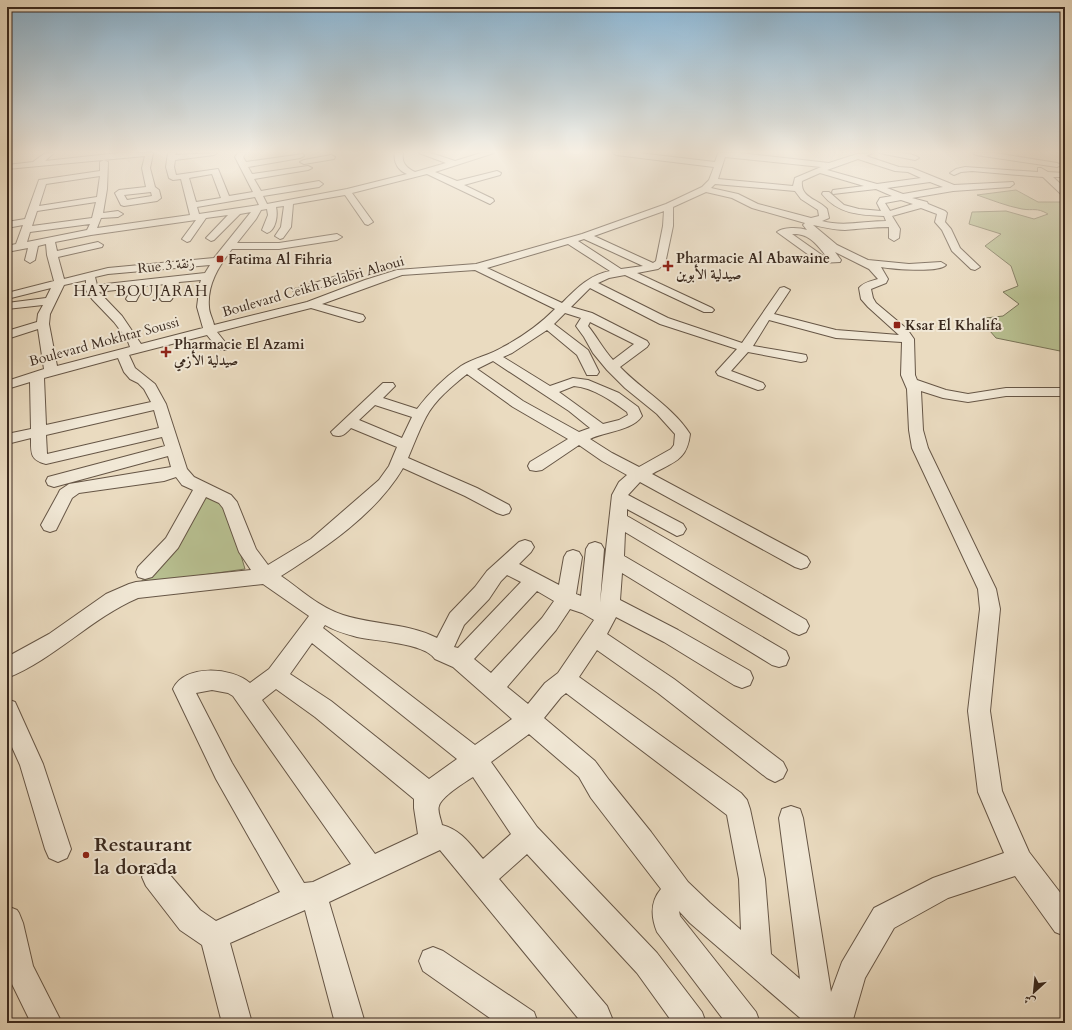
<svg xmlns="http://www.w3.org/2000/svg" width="1072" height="1030" font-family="Cardo,Amiri,serif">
<rect width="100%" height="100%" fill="#eadbc0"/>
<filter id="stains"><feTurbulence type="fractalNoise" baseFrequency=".005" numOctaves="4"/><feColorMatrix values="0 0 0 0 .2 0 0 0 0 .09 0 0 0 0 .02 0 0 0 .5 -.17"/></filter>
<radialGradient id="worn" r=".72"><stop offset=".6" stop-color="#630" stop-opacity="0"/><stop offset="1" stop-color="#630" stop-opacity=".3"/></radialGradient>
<path fill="#b8c091" stroke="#797458" d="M1016,190L1038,202H1065V352L996,338L983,323L986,318L1003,316L1019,304L1003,292L1018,286L1011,266L985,246L1001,234L969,224L972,212L1006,211L1034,219L1048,214C1036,207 1034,211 1022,209C1006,206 992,200 977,195Z
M207,494L227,508L245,569L139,584L183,535Z"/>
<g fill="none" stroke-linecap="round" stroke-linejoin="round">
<defs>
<path id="minor" d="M45,153H54L45,161L119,153H153L150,168L155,187L159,190L161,198L157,201L124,206L121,205L115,193L119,190L146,187L142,168L145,156L7,169V165L33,162ZM151,192L152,196L127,200L124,195Z
M168,153H176L175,155L217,153L214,155L175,160L174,167L176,175L218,169L229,196L253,192L235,157L238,153H246L243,157L246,162L303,154L304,156L300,158L248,167L252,174L308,166L312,168L308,170L254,179L261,191L319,181L323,184L319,187L263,196L267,204L347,189L407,174C399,171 393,163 395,153H403C401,163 407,168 415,172L446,163L419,153H431L455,161L481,153H494L435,172L457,181L497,171L501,173L500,175L464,185L493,199L494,201L490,204L427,174L352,193L373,222L368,225L365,224L345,195L293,204L291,227L283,238L280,239L275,236L281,227L284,206L276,207C278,215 276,230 267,233L262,230L268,215L267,209L261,210L256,219L237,243H279L337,234L342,237L337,240L279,249H232C219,266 207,284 209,307C209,313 213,319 214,325L307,302L365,280L397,270L476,264L582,234L666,204L702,187L709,180L714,167L616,155L613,153H639L715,162L718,153H739L829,163L857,154L873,153L866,156L899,167L912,168L954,185L1013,182L1014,184L1010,187L953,191L912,198L927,202L928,204L945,211L947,213L945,222L951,229L960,248L980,267L975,270L971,269L952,251L942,230L935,222L937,214L921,208L892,216L900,229L899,238L894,241L889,238V227C874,227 859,229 845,230C834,230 823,227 813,225L837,245L868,260L909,264L941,262L946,265C939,273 892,269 881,267L888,279L886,283L871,289L873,298L876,303L907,329L914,339L915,375L917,380L946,390L968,394L1006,388H1065V396H1006L968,402L943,398L921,391L923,430L928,448L996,589L1000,609L990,711L1002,791L1029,852L1065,899V936L1055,932L1015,876L948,898L894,928L865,978L852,1023H806L690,923L679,911L680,916L756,1012L760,1023H726L657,932C651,917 650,902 661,889L591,798L579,777L529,734L491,762L537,827L657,953L702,1012L706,1023H673L637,973L527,854L499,879L607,1006L614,1023H582L440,850L329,902L365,1023H335L305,910L230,943L252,1023H222L202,945L180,930L146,886L142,877L146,868L155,864L164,868L200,910L216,921L280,892L216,779L173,689C184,664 232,667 250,683L269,669L309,616L263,584L138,598C91,618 55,659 7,678V657L49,634L106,594L129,584L136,582L251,570L239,552L223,508L219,503L206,497L178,548L152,577L145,579L138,577L136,572L138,567L166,538L193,490L182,485L176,477L164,481L79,493L72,498L56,530L50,532L44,530L41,525L58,494L60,490L69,484L171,467L168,456L54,487L48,485L46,481L48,477L165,446L162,437L46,464C30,460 31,453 31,438L7,444V434L31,429L30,382L7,389V381L44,369L38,329L7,339V331L37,322L38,314L43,305L7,309V303L46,298L51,288L7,299V293L54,281L47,255L46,244L38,246L35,260L30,263L25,260L28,248L7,252V246L16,244L23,225L7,228V222L25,219L39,180L100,171V162L104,160L108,162L107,189L103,213L118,211L123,214L118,217L101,218L97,228L190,215L181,179L173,180L169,178L166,167ZM725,157L821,167L795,178L793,186L718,179ZM858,159L895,171L908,172L921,178L877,184L827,170ZM820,173L864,186L833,190L832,192L833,194L876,189L892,196L880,198L877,203L881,211L859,209L844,205L829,192H823L822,194C838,214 859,215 884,216L886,221C865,221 843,227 822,221L829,218L827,209C818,199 800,198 802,181ZM212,174L221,198L196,202L189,178ZM100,176L97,197L39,206L46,184ZM930,182L943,187L903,194L887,188ZM715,184L795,191L801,199L818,210L819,216L811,218L758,204L738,194L711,188ZM706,192L732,198L752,208L805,223L803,225L807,230C799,227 783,227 777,232L820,263L840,262L841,260L835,252L869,269L878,279C871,281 864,282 859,288L861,299L868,307L899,335L836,330L774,314L790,290L784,287L780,288L742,343L668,318L598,283L609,278L625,275L704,312H712L714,310L712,308L637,273L658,269L665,264L673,226V207ZM255,197L259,205L199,214L197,207ZM901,200L913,204L890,211L885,203ZM96,202L92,218L32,226L37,211ZM664,211L663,226L656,261L653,263L594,236ZM251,212L214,258L108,268L64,279L58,257L102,247L103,245L98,242L57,251L55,242L91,235L196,220L182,239L187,242L190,241L206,218L228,215L206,238L211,241L214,240L240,214ZM90,224L87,230L27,242L30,232ZM792,234C810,233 817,245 828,258H826ZM584,239L643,266L621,269L578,241ZM568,244L610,271C589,275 576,289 562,303L487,268ZM210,265L205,273L97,285L95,277L108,274ZM475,270L555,309C540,324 522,337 503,347C490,355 474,358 461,366C444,378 429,393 417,409L383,398L395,386L393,383H383L331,432L333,435C342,438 345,434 351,428L397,447L389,466L379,480L311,539L268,565L256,549L237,502L231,495L194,477L187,469L166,404L155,384L135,368L129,355L207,335L219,350H227L229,347L217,332L311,308L359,322L363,321L365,318L363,315L322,304L402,275ZM86,280V290L92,299L114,322L127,339L130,347L57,366L49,324L50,314L64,285ZM201,280L200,283L197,307L203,328L141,344L122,316L99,292L132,288L126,299L128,301H136L144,286L167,284L160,299L162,301H170L172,299L179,282ZM590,288L660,324L737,349L716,372L718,375L758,390L763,389L765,386L763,383L731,371L748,352L801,362L806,361L807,358L806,355L801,354L753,346L769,320L836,338L902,342L901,375L907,389L909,430L912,448L978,589L980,609L968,711L978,792L1004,853L933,878L874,908L842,962L831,992L803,818L800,809L791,806L782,809L779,818L800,979L771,954L765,879L750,809L747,800L741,793L579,677L597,650L658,693L767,778L775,782L783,778L787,770L783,762L674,679L607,634L616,617L664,642L734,685L742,688L750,685L753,678L750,671L678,630L620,600L622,573L772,665L779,667L786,665L789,658L786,651L624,556L625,532L792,632L799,635L806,632L809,626L806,620L627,516V509L677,536L683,534L686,529L683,524L628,495L640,482L795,567L801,569L807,567L810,562L807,557L652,474C673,462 687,461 690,434C673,407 642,390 620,367L647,347L649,344L647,341L592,313L571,307ZM565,313L581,318L576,326L584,337L593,353L607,370L625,388L657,414L675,434L674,445L671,449L639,467L612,453L590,439C606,431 632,431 642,416L638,407L619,393L588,380L573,378L550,386L503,357L512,353L547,330L577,355L587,375H597L599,372L588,350L554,324ZM590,322L634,344L613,360C603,349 597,337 588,326ZM118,358L124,372L130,379L138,383L144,389L151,402L46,425L44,378ZM493,361L569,411L590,428L579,432L523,401L477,369ZM467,374L513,407L568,439L530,462L528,466L530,470L536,471L542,470L579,445L602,461L627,475L619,482L612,495L600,603L604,549L601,544L595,542L589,544L586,549L581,596L576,594L582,557L579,552L573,550L567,552L564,557L559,585L519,564L531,552L534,547L531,542L525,540L519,542L487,571L475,587L450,613L437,638C408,623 374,625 343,615C320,608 300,589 281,576C325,548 376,514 403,468L465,496L497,513L503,515L509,513L511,509L509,505L477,488L408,458C414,444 419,430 426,417C435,400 452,386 467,374ZM574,386C594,388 612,401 627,412L628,415L619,420L603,424L559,392ZM375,405L412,417L402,438L359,420ZM154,410L159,428L47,454L46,435ZM507,575L521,582L458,648L454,647L464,625L489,599L501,581ZM537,591L554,601L542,618L491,673L474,659ZM570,609L582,613L594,620L558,673L545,683L528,704L507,687L556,630ZM325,625C335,631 346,634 357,637C375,641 425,643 435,659L453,667L512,719L475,745L323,628ZM312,643L457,759L429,779L331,701L290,674ZM276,689L315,717L414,799V808L418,834L375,854L262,700ZM212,690L228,693L233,696L351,864L313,882L304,883L232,763L196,693ZM566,693L727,815L739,879L741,930L710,903L688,882L651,832L609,780L595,761L544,718L561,697ZM473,777L511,834L483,859C470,844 461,830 442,825C441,819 437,811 439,806C441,797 465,782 473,777Z
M879,153C890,153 910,151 919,158L915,160Z
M973,153H995L1057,163L1061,165L1057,167L976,155Z
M331,155L335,157L334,159L304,164L300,162L304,160Z
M965,167L1038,172V168H1041L1048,172L1065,173V177H1053L1065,188V196L1062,195L1043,177L972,171L961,172L954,175L950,173L956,169Z
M353,271L358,274L357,276L299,294L293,291L295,289Z
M7,699L15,702L43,764L71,849L67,858L58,862L49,858L45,849L20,765L7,736Z
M7,906L17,910L19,913L23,923L33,966L62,1023H31L10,980L7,973Z
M433,947L443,951L534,1012L538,1023H497L423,971L419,961L423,951Z"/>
</defs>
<use href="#minor" stroke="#665646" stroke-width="2"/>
<use href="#minor" fill="#f1e8d6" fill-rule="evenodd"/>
</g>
<linearGradient id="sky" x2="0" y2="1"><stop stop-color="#89b6d6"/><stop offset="0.51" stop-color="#f6efe3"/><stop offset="1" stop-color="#f6efe3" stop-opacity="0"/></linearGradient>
<rect width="1072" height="298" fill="url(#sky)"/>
<g fill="#8f2418" stroke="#f1e8d6" stroke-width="1.5">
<rect x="216" y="255" width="8" height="8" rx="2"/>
<path d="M666 260h4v4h4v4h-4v4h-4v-4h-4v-4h4z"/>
<rect x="893" y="321" width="8" height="8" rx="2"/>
<path d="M164 346h4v4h4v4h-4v4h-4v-4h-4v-4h4z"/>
<circle cx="86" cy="855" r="4"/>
</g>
<g text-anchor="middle" stroke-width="4" stroke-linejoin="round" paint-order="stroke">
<g font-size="14" font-weight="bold" fill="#3a291e" stroke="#f1e8d6" text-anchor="start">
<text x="676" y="263">Pharmacie Al Abawaine<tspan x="676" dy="16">صيدلية الأبوين</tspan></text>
<text x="228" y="264">Fatima Al Fihria</text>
<text x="905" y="330">Ksar El Khalifa</text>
<text x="174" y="349">Pharmacie El Azami<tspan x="174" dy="16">صيدلية الأزمي</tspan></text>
</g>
<g font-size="14" fill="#3a291e" stroke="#f1e8d6">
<text transform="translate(166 265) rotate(-6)" y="5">Rue 3 زنقة</text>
<text transform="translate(313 286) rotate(-16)" y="5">Boulevard Ceikh Belabri Alaoui</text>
<text transform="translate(104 341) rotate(-15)" y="5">Boulevard Mokhtar Soussi</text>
</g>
<g font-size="15" letter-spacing="1" fill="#3a291e" stroke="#f1e8d6">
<text x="141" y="296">HAY BOUJARAH</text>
</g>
<g font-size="20" font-weight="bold" fill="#3a291e" stroke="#f1e8d6" text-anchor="start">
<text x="94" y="851">Restaurant<tspan x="94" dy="23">la dorada</tspan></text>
</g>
</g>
<rect width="1072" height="1030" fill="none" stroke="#eadbc0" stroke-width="24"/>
<rect x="8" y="8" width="1056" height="1014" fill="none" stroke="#3a291e" stroke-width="2"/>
<rect x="12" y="12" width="1048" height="1006" fill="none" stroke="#3a291e"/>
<g transform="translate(1034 992) rotate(207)" stroke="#f1e8d6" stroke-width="3" paint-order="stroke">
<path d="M0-3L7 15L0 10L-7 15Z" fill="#3a291e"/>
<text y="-6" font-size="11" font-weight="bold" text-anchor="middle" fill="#3a291e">ش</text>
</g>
<rect width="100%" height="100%" filter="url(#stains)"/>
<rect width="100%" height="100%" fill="url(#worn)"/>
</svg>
